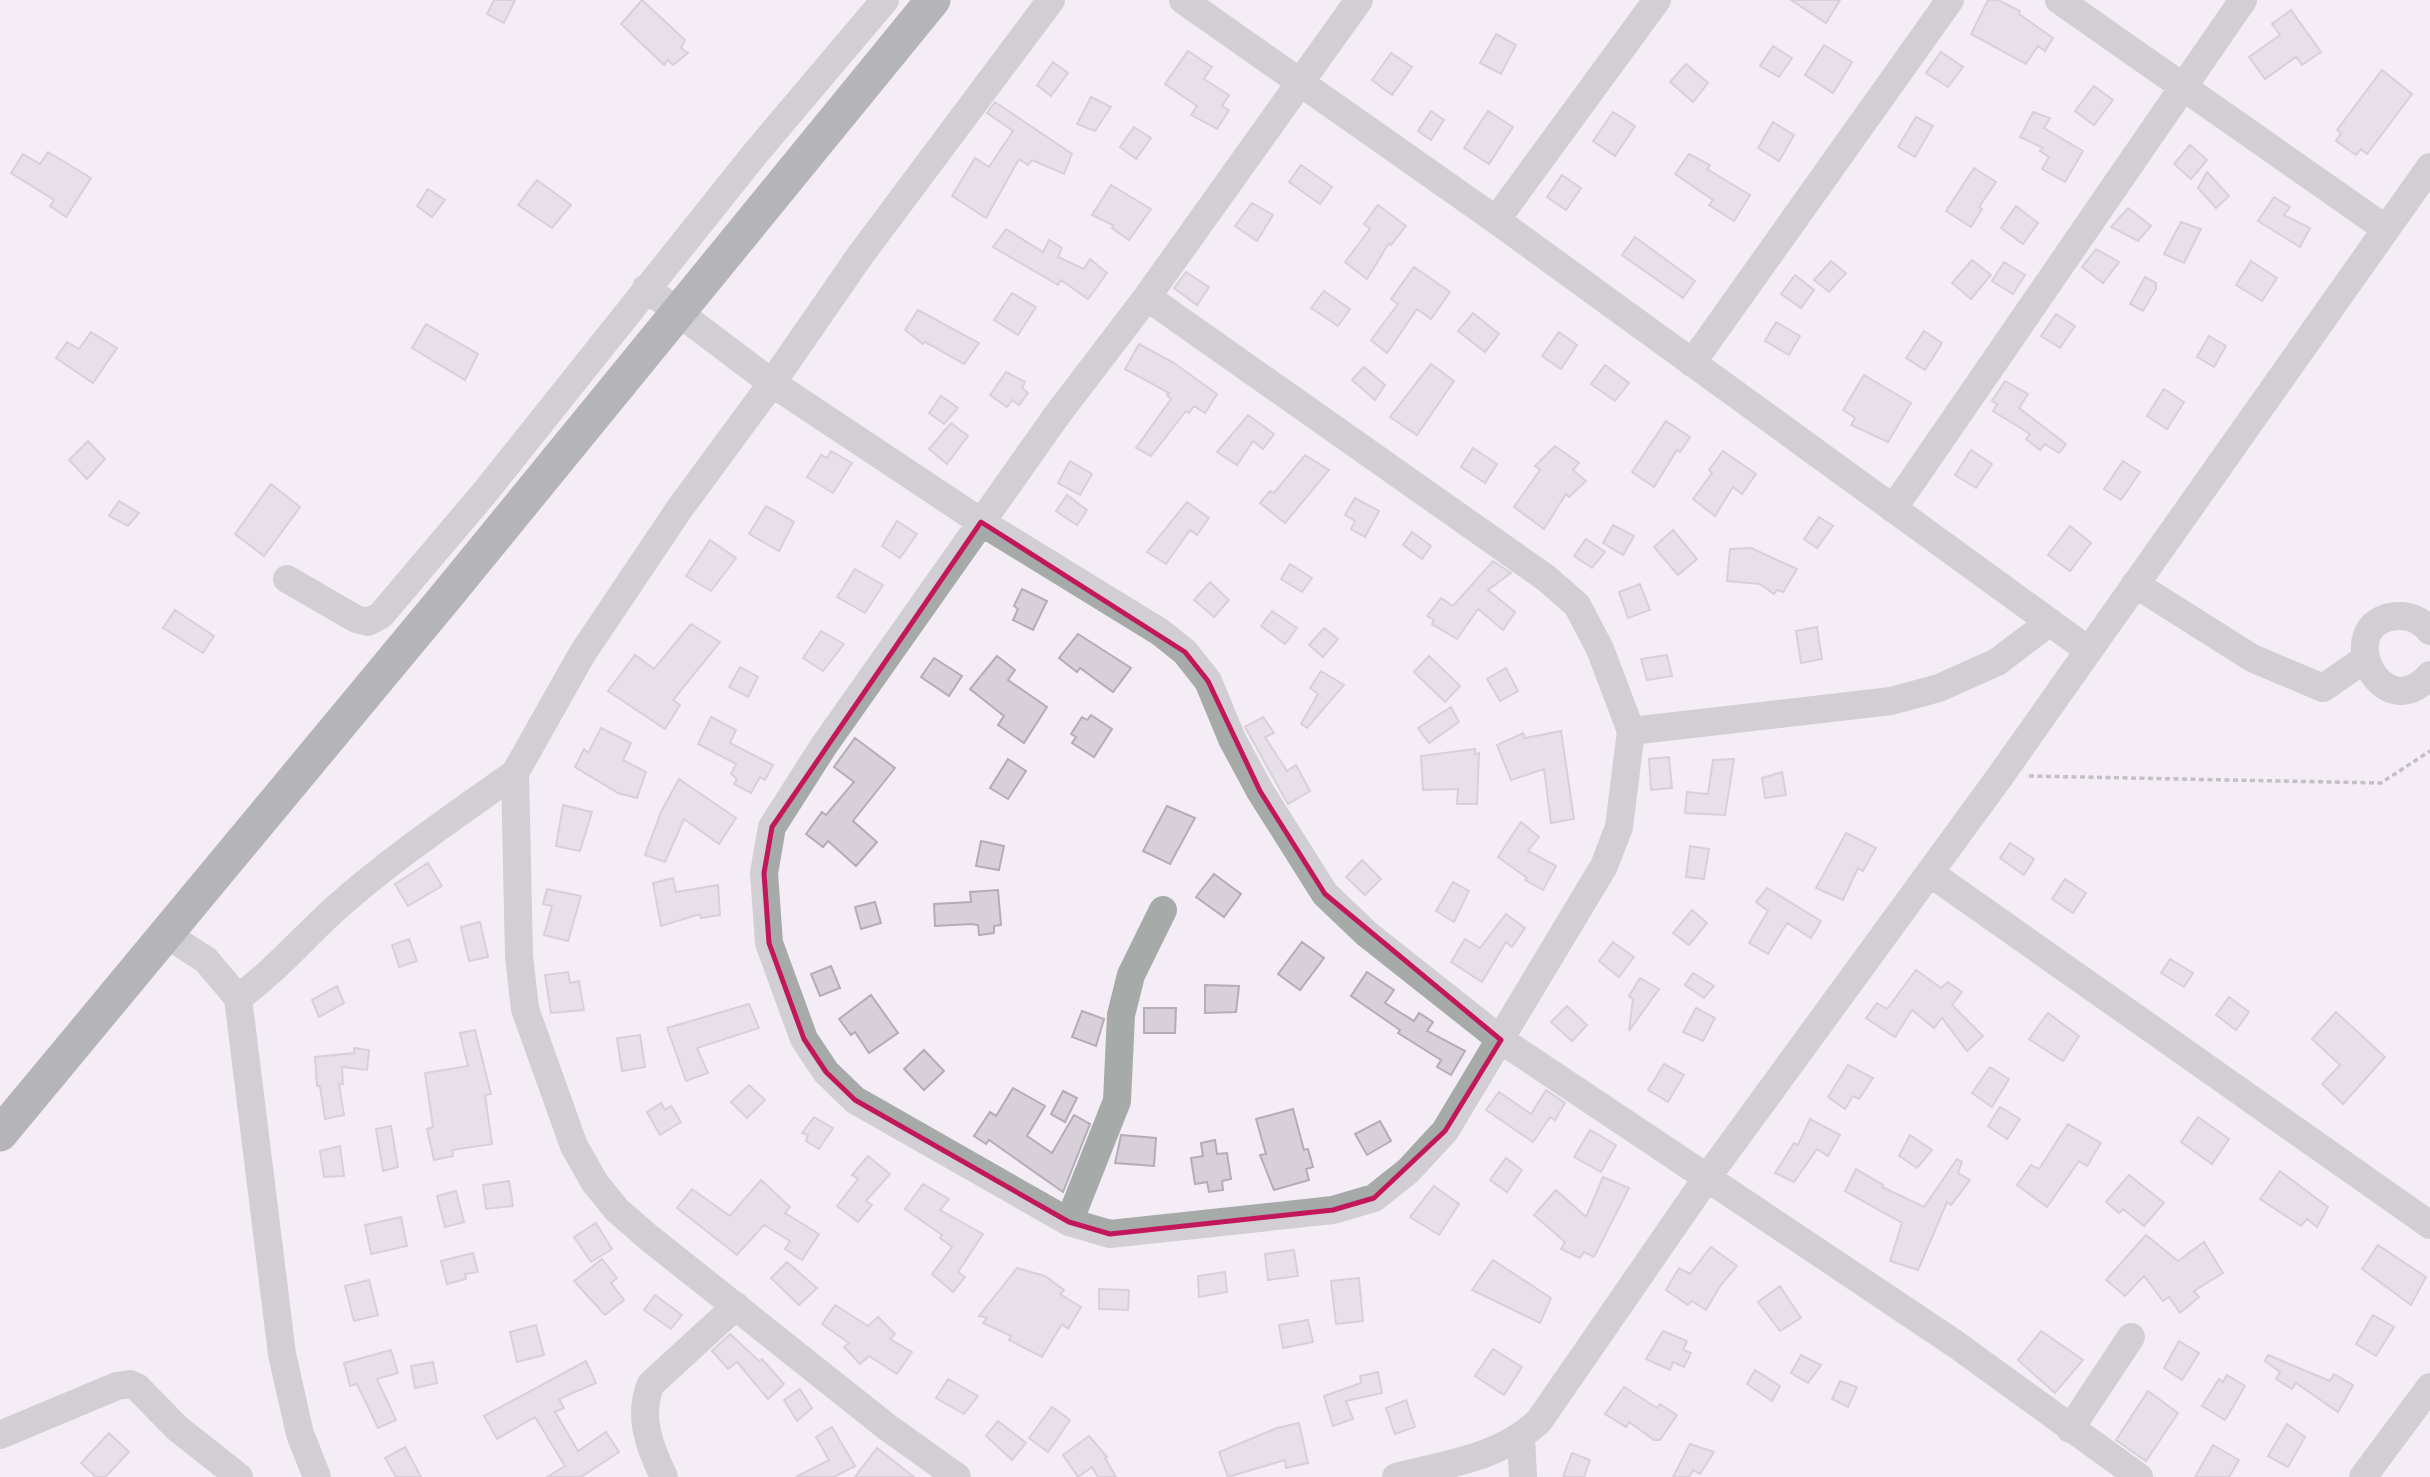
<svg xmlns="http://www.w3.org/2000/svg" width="2430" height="1477" font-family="'Varela Round',sans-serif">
<rect width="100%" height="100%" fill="#f4edf5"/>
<path fill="#d7d0d8" stroke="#b4adb5" stroke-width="2" d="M494,0H515L504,23L487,14Z
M642,0L685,40L681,48L688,53L673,65L668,60L664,65L621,24Z
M1791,0H1840L1826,23Z
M1988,0H1998L2020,11L2019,14L2053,38L2045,51L2038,46L2026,64L1971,34Z
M2291,10L2321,52L2302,65L2296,57L2265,79L2249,57L2280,35L2272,24Z
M1496,34L1516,45L1501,74L1480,63Z
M1824,45L1852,62L1833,93L1805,75Z
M1773,46L1792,58L1779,77L1760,66Z
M1188,51L1212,67L1204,79L1229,95L1222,106L1229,110L1217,129L1191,115L1197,106L1165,84Z
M1941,52L1963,67L1948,87L1926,73Z
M1391,53L1412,67L1392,95L1372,80Z
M1053,62L1068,73L1051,96L1037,85Z
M1686,64L1708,83L1693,102L1670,82Z
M2382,70L2412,94L2367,154L2361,149L2356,155L2336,141L2341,133L2337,130Z
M2094,86L2113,100L2094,125L2075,111Z
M1091,97L1111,107L1095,131L1077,124Z
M995,102L1072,154L1064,174L1032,160L1028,165L1019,159L986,218L952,196L975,158L989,167L1013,131L987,113Z
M1431,111L1444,120L1431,140L1418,131Z
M1488,111L1513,127L1489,164L1464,148Z
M1613,112L1635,126L1615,156L1593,141Z
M2033,112L2050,118L2044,128L2083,151L2065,182L2042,169L2049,157L2040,151L2043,148L2020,137Z
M1916,117L1933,126L1915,157L1898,147Z
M1773,122L1794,135L1779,161L1758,148Z
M1134,127L1151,138L1136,159L1120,147Z
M2190,145L2207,160L2191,179L2174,164Z
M48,152L91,178L66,217L50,206L54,200L11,173L23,154L40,164Z
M1689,154L1710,165L1707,169L1750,195L1734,221L1709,205L1713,200L1675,174Z
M1301,165L1332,187L1320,204L1289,182Z
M1974,168L1996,182L1979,207L1982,209L1971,227L1946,211Z
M2207,172L2229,196L2216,208L2198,188Z
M1562,175L1581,188L1566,210L1547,197Z
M537,180L571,205L552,228L518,205Z
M1111,185L1151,209L1129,240L1112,228L1113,225L1092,215Z
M428,189L445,200L432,217L417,206Z
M2274,197L2290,207L2284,215L2310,228L2300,247L2258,221Z
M1252,203L1273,215L1257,241L1235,226Z
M1378,205L1406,226L1391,245L1389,243L1367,279L1345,262L1370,229L1364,224Z
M2016,206L2038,223L2023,244L2001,228Z
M2128,208L2151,226L2138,241L2111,227Z
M2181,222L2201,229L2184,263L2164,254Z
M1006,229L1043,252L1049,240L1062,248L1058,257L1084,269L1090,259L1107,273L1088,299L1061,280L1058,285L993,247Z
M1635,237L1695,281L1683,298L1622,255Z
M2096,249L2119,262L2103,283L2082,267Z
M1972,260L1991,275L1971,299L1952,283Z
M1831,261L1846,273L1829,292L1814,280Z
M2251,261L2277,278L2262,301L2236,285Z
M2004,262L2025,275L2013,294L1992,281Z
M1414,267L1450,292L1431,319L1417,309L1387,353L1371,340L1398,304L1391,299Z
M1186,272L1209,287L1197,305L1174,288Z
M1795,275L1814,290L1801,308L1781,294Z
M2145,277L2156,283V289L2143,311L2130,304Z
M1324,291L1350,309L1338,326L1311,308Z
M1012,293L1036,307L1018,335L994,320Z
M918,310L979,343L964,364L925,342L923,344L905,330Z
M1473,313L1499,334L1485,352L1458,331Z
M2056,314L2075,326L2060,348L2041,336Z
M1776,322L1800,336L1789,355L1765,341Z
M426,324L478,354L465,380L412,348Z
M1924,331L1942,343L1925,370L1906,358Z
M91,332L117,348L93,383L56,358L67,342L79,349Z
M1559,332L1577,345L1561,369L1542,356Z
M2209,336L2226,346L2214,367L2197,357Z
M1139,344L1174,363L1217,394L1205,413L1194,406L1189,413L1186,411L1151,456L1136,448L1171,399L1167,395L1169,393L1125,369Z
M1431,364L1454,381L1417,435L1390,417Z
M1605,365L1629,383L1615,401L1591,384Z
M1364,367L1385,385L1375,400L1352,380Z
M1006,372L1025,382L1022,388L1028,393L1019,405L1012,400L1007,407L990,395Z
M1864,375L1911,403L1888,442L1851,425L1855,418L1843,410Z
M2005,381L2028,394L2019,408L2066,444L2059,453L2045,444L2040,450L2026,439L2030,434L1993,411L1997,404L1992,401Z
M2164,389L2184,402L2167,429L2147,416Z
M941,396L958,408L944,424L929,413Z
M1248,415L1274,434L1263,449L1253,441L1237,465L1217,452Z
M1666,421L1690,437L1680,452L1677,450L1654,487L1632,472Z
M951,423L968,436L947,464L929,449Z
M88,441L105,459L87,479L69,460Z
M1555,446L1579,463L1573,470L1586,481L1569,497L1566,494L1544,529L1514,507L1540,470L1535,466Z
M1473,448L1497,464L1485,483L1461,467Z
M1971,450L1992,464L1976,488L1955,475Z
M831,451L852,463L833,493L807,477L821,455L827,458Z
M1723,451L1756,474L1742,494L1733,487L1715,516L1693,499L1712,473L1709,470Z
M1305,455L1329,470L1285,523L1260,503L1270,491L1274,493Z
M1070,461L1092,474L1080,495L1058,483Z
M2123,461L2140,472L2121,500L2104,489Z
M271,484L300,507L264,556L235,534Z
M1067,495L1087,510L1077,525L1056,511Z
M1355,498L1379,511L1365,537L1351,529L1355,521L1345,515Z
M119,501L139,513L128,526L109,516Z
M1187,502L1209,518L1197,535L1190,530L1166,564L1147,552Z
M766,506L794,522L779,551L749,534Z
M1819,517L1833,526L1817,548L1804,539Z
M897,521L917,534L900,558L882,546Z
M1613,525L1634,536L1623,555L1603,543Z
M2070,526L2091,543L2070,571L2048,555Z
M1673,530L1697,559L1678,575L1654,547Z
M1412,532L1431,546L1422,559L1403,545Z
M1586,539L1605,552L1592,568L1574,556Z
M710,540L736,558L711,591L686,576Z
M1751,548L1797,569L1783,592L1777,590L1774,594L1760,584L1727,581L1730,549Z
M1493,561L1511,573L1488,590L1515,612L1503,630L1478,609L1457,639L1432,624L1434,620L1427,616L1441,598L1453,606Z
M1290,564L1312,578L1302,592L1281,579Z
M855,569L883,585L865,613L837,597Z
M1210,582L1229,600L1214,617L1194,600Z
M1640,584L1650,610L1628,618L1619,592Z
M1022,589L1047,601L1033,630L1013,620L1018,609L1014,606Z
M175,610L214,636L203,653L163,628Z
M1272,611L1297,628L1285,644L1261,626Z
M691,624L720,642L673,700L680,705L665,729L608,691L635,655L654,669Z
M1817,627L1822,659L1801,663L1796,631Z
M1324,628L1338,639L1323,657L1309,645Z
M821,631L844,644L823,671L803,658Z
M1078,634L1131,668L1113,692L1080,668L1077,672L1059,658Z
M1667,655L1672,676L1647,680L1641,659Z
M997,656L1015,670L1008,680L1047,707L1024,743L998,725L1004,716L970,689Z
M1429,656L1460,686L1445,702L1414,672Z
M934,658L962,676L949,696L921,677Z
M740,667L758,677L748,697L729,687Z
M1506,668L1518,691L1500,701L1487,679Z
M1321,671L1344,685L1307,728L1301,724L1318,694L1310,688Z
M1451,707L1459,722L1429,743L1418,728Z
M1091,715L1112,729L1094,757L1072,743L1076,737L1071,734L1082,717L1087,720Z
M711,717L736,730L730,743L773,765L765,780L760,777L751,793L734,784L737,779L731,774L736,764L698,744Z
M1263,717L1274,733L1265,737L1287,771L1296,765L1310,791L1288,804L1245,727Z
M601,728L631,743L623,760L646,772L637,798L618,793L575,767L584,749L588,753Z
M1561,731L1574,819L1551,823L1544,769L1511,780L1497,745L1523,733L1525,738Z
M855,738L895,768L853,821L877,842L856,866L828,841L823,847L806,834L822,812L826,815L854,782L834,767Z
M1475,749V754L1479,753L1477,804H1457L1458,789L1423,790L1421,756Z
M1669,757L1672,788L1651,790L1649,759Z
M1008,759L1026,771L1008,799L990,788Z
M1734,759L1725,815L1685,813L1687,792L1708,794L1713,760Z
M1782,772L1786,795L1765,798L1762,778Z
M679,779L736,818L719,844L684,819L665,862L645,855L661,812Z
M563,805L592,812L580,851L556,846Z
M1167,806L1195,818L1170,864L1143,851Z
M1521,822L1539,837L1528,851L1556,866L1543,890L1525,880L1527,878L1498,857Z
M1846,833L1876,848L1863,871L1858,868L1843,900L1816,888Z
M981,841L1004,846L999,870L976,866Z
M2010,843L2034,859L2024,875L2000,858Z
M1690,846L1709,849L1704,879L1686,877Z
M1362,860L1381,879L1365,895L1346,877Z
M428,863L442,886L408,906L395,884Z
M1214,874L1241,894L1224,917L1196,897Z
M673,878L676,892L718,885L720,915L701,918L700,914L661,926L653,883Z
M2065,879L2086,893L2073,913L2052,899Z
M1453,882L1469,891L1454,922L1436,911Z
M1767,888L1821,921L1811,938L1787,923L1768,954L1749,943L1768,911L1756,902Z
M547,889L581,896L568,941L544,935L552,906L543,904Z
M998,890L1001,925L994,926V933L979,935L978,925L972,924L935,926L934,904L971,902L970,892Z
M875,902L881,923L861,929L855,907Z
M1692,910L1707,923L1689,945L1673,933Z
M1506,914L1525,928L1512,947L1506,942L1482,982L1451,962L1465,939L1480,948Z
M480,922L488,957L469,961L461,927Z
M409,939L417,961L399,967L392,945Z
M1302,942L1324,958L1300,990L1278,974Z
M1613,942L1634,957L1619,977L1599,961Z
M2170,959L2193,973L2184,987L2161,973Z
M831,966L840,988L820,996L811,974Z
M1916,970L1941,988L1948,982L1962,992L1952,1005L1983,1036L1967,1051L1942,1018L1934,1028L1912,1010L1895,1037L1866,1018L1877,1003L1887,1009Z
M568,972L570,983L579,981L584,1010L551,1013L545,975Z
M1367,972L1394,990L1385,1003L1414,1021L1419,1013L1433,1022L1427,1031L1465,1051L1451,1075L1437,1067L1441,1060L1398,1033L1400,1030L1351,996Z
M1693,973L1714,986L1704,998L1685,985Z
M1640,978L1659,989L1629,1031L1633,999L1629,996Z
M1205,985L1239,986L1236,1012L1205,1013Z
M337,986L344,1003L319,1017L312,1000Z
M871,995L898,1033L869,1053L855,1032L851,1035L839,1019Z
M2229,997L2249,1012L2236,1030L2216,1015Z
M749,1004L759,1028L697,1048L708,1073L686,1081L667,1028Z
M1567,1006L1587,1025L1572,1041L1551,1022Z
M1144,1008H1176L1175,1033H1144Z
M1696,1008L1715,1018L1703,1041L1683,1032Z
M1082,1011L1104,1019L1096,1046L1072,1037Z
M2336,1012L2385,1057L2343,1104L2322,1084L2340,1065L2312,1039Z
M2048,1013L2079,1036L2063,1061L2029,1039Z
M475,1030L491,1094L485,1095L492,1144L452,1150L453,1156L434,1160L427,1129L433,1127L425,1073L468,1066L460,1033Z
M640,1035L645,1067L622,1071L617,1038Z
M354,1048L369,1050L367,1070L342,1067L343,1084H339L344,1115L325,1119L320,1086H317L315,1057L354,1053Z
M924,1050L944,1071L924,1090L904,1069Z
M1664,1064L1684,1075L1668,1102L1648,1090Z
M1848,1065L1873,1078L1859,1099L1853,1096L1845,1109L1828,1097Z
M1990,1067L2009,1079L1992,1107L1972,1093Z
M749,1085L765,1100L747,1118L731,1102Z
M1013,1088L1045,1106L1027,1136L1052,1153L1074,1115L1090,1124L1063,1192L989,1140L986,1144L974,1136L990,1112L996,1116Z
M1546,1090L1565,1103L1555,1120L1550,1117L1533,1142L1486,1110L1499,1092L1531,1114Z
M1063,1091L1077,1098L1065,1122L1051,1114Z
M661,1103L665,1110L671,1106L681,1122L660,1135L647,1112Z
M2000,1107L2020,1119L2007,1139L1988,1126Z
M1293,1109L1304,1150L1308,1149L1313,1167L1306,1169L1309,1180L1274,1190L1260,1155L1266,1154L1256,1119Z
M814,1117L833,1128L819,1149L806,1141L808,1135L802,1133Z
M2198,1117L2229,1139L2212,1164L2181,1142Z
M1810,1119L1840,1135L1828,1156L1817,1149L1794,1182L1775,1173L1794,1143L1798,1145Z
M1380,1121L1391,1141L1367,1155L1355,1134Z
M2068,1124L2101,1143L2087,1166L2079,1161L2047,1207L2017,1185L2031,1165L2039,1169Z
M391,1126L398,1167L383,1171L376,1129Z
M1590,1130L1616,1145L1601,1172L1574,1157Z
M1121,1135L1156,1138L1154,1166L1115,1163Z
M1910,1135L1932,1150L1917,1168L1899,1156Z
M1215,1140L1217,1154L1227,1153L1231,1179L1222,1181L1223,1190L1209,1192L1207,1182L1195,1184L1191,1158L1203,1156L1201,1143Z
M340,1146L344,1176L324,1177L320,1151Z
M868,1156L890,1174L866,1201L872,1205L858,1222L837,1206L858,1179L852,1175Z
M1506,1158L1522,1170L1507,1192L1490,1180Z
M1957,1159L1962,1162L1958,1173L1970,1180L1951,1205L1947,1202L1918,1270L1890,1261L1902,1223L1845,1191L1856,1169L1883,1185L1882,1187L1924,1207Z
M2280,1171L2328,1207L2317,1227L2307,1219L2301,1226L2260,1199Z
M2129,1175L2164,1203L2144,1226L2123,1209L2119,1213L2106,1202Z
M1603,1177L1629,1188L1594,1257L1584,1252L1580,1258L1561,1249L1565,1242L1534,1215L1556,1190L1586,1217Z
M761,1180L790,1207L785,1213L819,1234L802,1260L785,1249L790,1241L764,1225L737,1255L677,1208L692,1189L730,1216Z
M509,1181L513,1206L486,1209L483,1185Z
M923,1184L949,1199L940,1210L983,1234L958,1272L965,1277L953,1292L932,1274L952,1247L940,1238L942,1235L905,1209Z
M1434,1186L1459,1204L1439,1235L1410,1217Z
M456,1191L464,1222L445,1227L437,1196Z
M401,1217L407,1246L371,1254L365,1225Z
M596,1223L612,1249L591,1262L574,1237Z
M2146,1235L2178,1261L2204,1242L2223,1273L2194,1291L2199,1297L2180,1313L2169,1297L2163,1301L2144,1276L2125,1296L2106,1280Z
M2378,1245L2426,1277L2411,1305L2362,1269Z
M1711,1247L1737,1266L1720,1286L1706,1310L1692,1301L1688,1305L1666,1290L1679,1268L1690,1274Z
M1294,1250L1298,1276L1268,1280L1265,1254Z
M473,1253L478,1272L465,1274L466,1279L447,1284L441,1261Z
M602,1259L617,1278L611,1283L624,1300L605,1315L574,1281Z
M1493,1260L1551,1298L1540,1323L1472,1290Z
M787,1262L817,1288L799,1305L771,1278Z
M1017,1268L1045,1276L1064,1290L1060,1294L1081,1307L1068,1329L1062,1324L1042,1357L1009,1340L1011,1336L983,1323L987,1318L979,1316Z
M1225,1272L1227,1292L1199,1297L1198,1276Z
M1359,1278L1363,1321L1336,1324L1331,1281Z
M369,1280L378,1315L354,1321L345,1286Z
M1780,1286L1801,1318L1780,1331L1758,1302Z
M1099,1289L1129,1290L1128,1310L1099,1309Z
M655,1295L682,1315L671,1329L644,1310Z
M835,1305L868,1326L878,1317L895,1334L890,1339L912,1352L897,1374L869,1356L860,1364L844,1347L849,1343L822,1324Z
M2373,1315L2394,1327L2376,1356L2356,1344Z
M1308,1320L1313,1342L1283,1348L1279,1325Z
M536,1325L544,1355L517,1362L510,1332Z
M1663,1331L1687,1341L1683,1350L1691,1353L1684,1367L1673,1362L1670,1370L1646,1359Z
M2041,1331L2083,1360L2055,1393L2018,1360Z
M730,1334L759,1361L762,1359L784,1384L768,1399L737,1362L728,1369L712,1351Z
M2179,1341L2199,1353L2182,1380L2164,1368Z
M1493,1349L1522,1367L1504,1395L1475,1376Z
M391,1350L398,1373L377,1379L396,1420L378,1428L357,1384L350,1386L344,1363Z
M1801,1355L1821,1365L1808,1383L1791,1373Z
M2268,1355L2330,1381L2334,1374L2353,1385L2338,1412L2296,1383L2292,1389L2276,1379L2280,1372L2265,1361Z
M586,1361L596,1383L559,1399L564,1408L555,1412L578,1451L606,1432L619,1452L581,1477H547L565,1466L535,1417L497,1439L484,1416Z
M433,1362L437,1383L415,1388L411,1366Z
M1755,1370L1780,1386L1772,1401L1747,1384Z
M1378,1372L1382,1393L1346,1401L1353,1419L1333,1426L1324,1396L1361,1383L1360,1376Z
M2227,1375L2245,1386L2225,1420L2202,1406L2219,1379L2223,1382Z
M948,1379L978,1396L964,1414L936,1398Z
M1840,1381L1857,1387L1848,1407L1832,1399Z
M1624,1387L1657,1408L1660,1404L1677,1415L1660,1440H1654L1629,1422L1626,1427L1605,1414Z
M800,1389L812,1408L797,1421L784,1400Z
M2148,1391L2178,1413L2146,1461L2116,1440Z
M1406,1400L1415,1427L1395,1434L1386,1408Z
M1052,1407L1070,1420L1048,1452L1029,1438Z
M998,1421L1026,1443L1012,1460L986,1436Z
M1299,1423L1308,1463L1286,1468L1285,1460L1228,1477L1219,1452L1277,1428Z
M2287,1424L2305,1437L2288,1467L2268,1456Z
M832,1427L855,1466L834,1477H796L829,1460L816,1437Z
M109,1433L129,1452L105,1477H96L81,1463Z
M1089,1436L1107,1457L1105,1458L1116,1477H1098L1092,1467L1078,1477L1063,1455Z
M1690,1444L1714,1452L1700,1474L1693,1470L1689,1477H1673Z
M2213,1445L2239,1460L2229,1477H2195Z
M405,1447L421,1477H396L385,1458Z
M877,1448L914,1477H855Z
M1572,1453L1590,1460L1584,1477H1563Z"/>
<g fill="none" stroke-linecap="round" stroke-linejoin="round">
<path stroke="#8b868b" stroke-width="3.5" stroke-dasharray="5 3.5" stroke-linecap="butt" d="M2029,776L2381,783L2430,751"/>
<path stroke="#a6aaa9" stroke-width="28" d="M1183,0L1496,220L2088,650
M2059,0L2386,229
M1496,220L1657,0
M646,288L772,383L981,522L1160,632L1185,652L1208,681L1232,739L1260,791L1325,894L1367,934L1501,1040L1954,1343L2139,1477
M1147,297L1546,578L1577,605L1600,649L1631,731L1619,827L1604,866L1445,1131L1408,1171L1374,1198L1333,1210L1110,1234L1069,1222L855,1100L826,1072L804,1039L769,943L764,873L772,827L823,747L1057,415L1147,297L1359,0
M1692,363L1950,0
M1893,509L2243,0
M287,579L356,619L368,622L381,615L486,491L754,155L885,0
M2135,584L2252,658L2323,688L2365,659
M2430,631C2422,621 2410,615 2397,616C2330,621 2381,731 2430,675
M1631,731L1891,701L1939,688L1997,662L2050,622
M1930,873L2430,1225
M164,933L206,960L238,998L282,1354L300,1434L317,1477
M238,998C275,971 303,938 336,908C392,858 455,816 515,773
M1069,1222L1117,1101L1121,1015L1131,975L1163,910
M2070,1429L2131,1337
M0,1435L117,1386L130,1384L137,1387L177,1428L239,1477
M1521,1438L1523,1477
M664,1477C650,1448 637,1416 651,1384L736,1306
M957,1477L887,1427L648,1237L617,1210L595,1183L574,1146L525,1009L519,956L515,773L582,654L680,508L772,383L859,257L1051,0
M1396,1477C1446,1464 1500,1458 1539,1421L1706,1179L2001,775L2430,167
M2363,1477L2430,1387"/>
<path stroke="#68706e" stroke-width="35" d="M0,1134L448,594L933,0"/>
</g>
<path d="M0 0H2430V1477H0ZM981,522L1185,652L1208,681L1260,791L1325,894L1501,1040L1445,1131L1374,1198L1333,1210L1110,1234L1069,1222L855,1100L826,1072L804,1039L769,943L764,873L772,827Z" fill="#f4edf5" fill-opacity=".55" fill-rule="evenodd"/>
<path fill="none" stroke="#c2185b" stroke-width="5" stroke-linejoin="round" d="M981,522L1185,652L1208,681L1260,791L1325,894L1501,1040L1445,1131L1374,1198L1333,1210L1110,1234L1069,1222L855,1100L826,1072L804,1039L769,943L764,873L772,827Z"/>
</svg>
